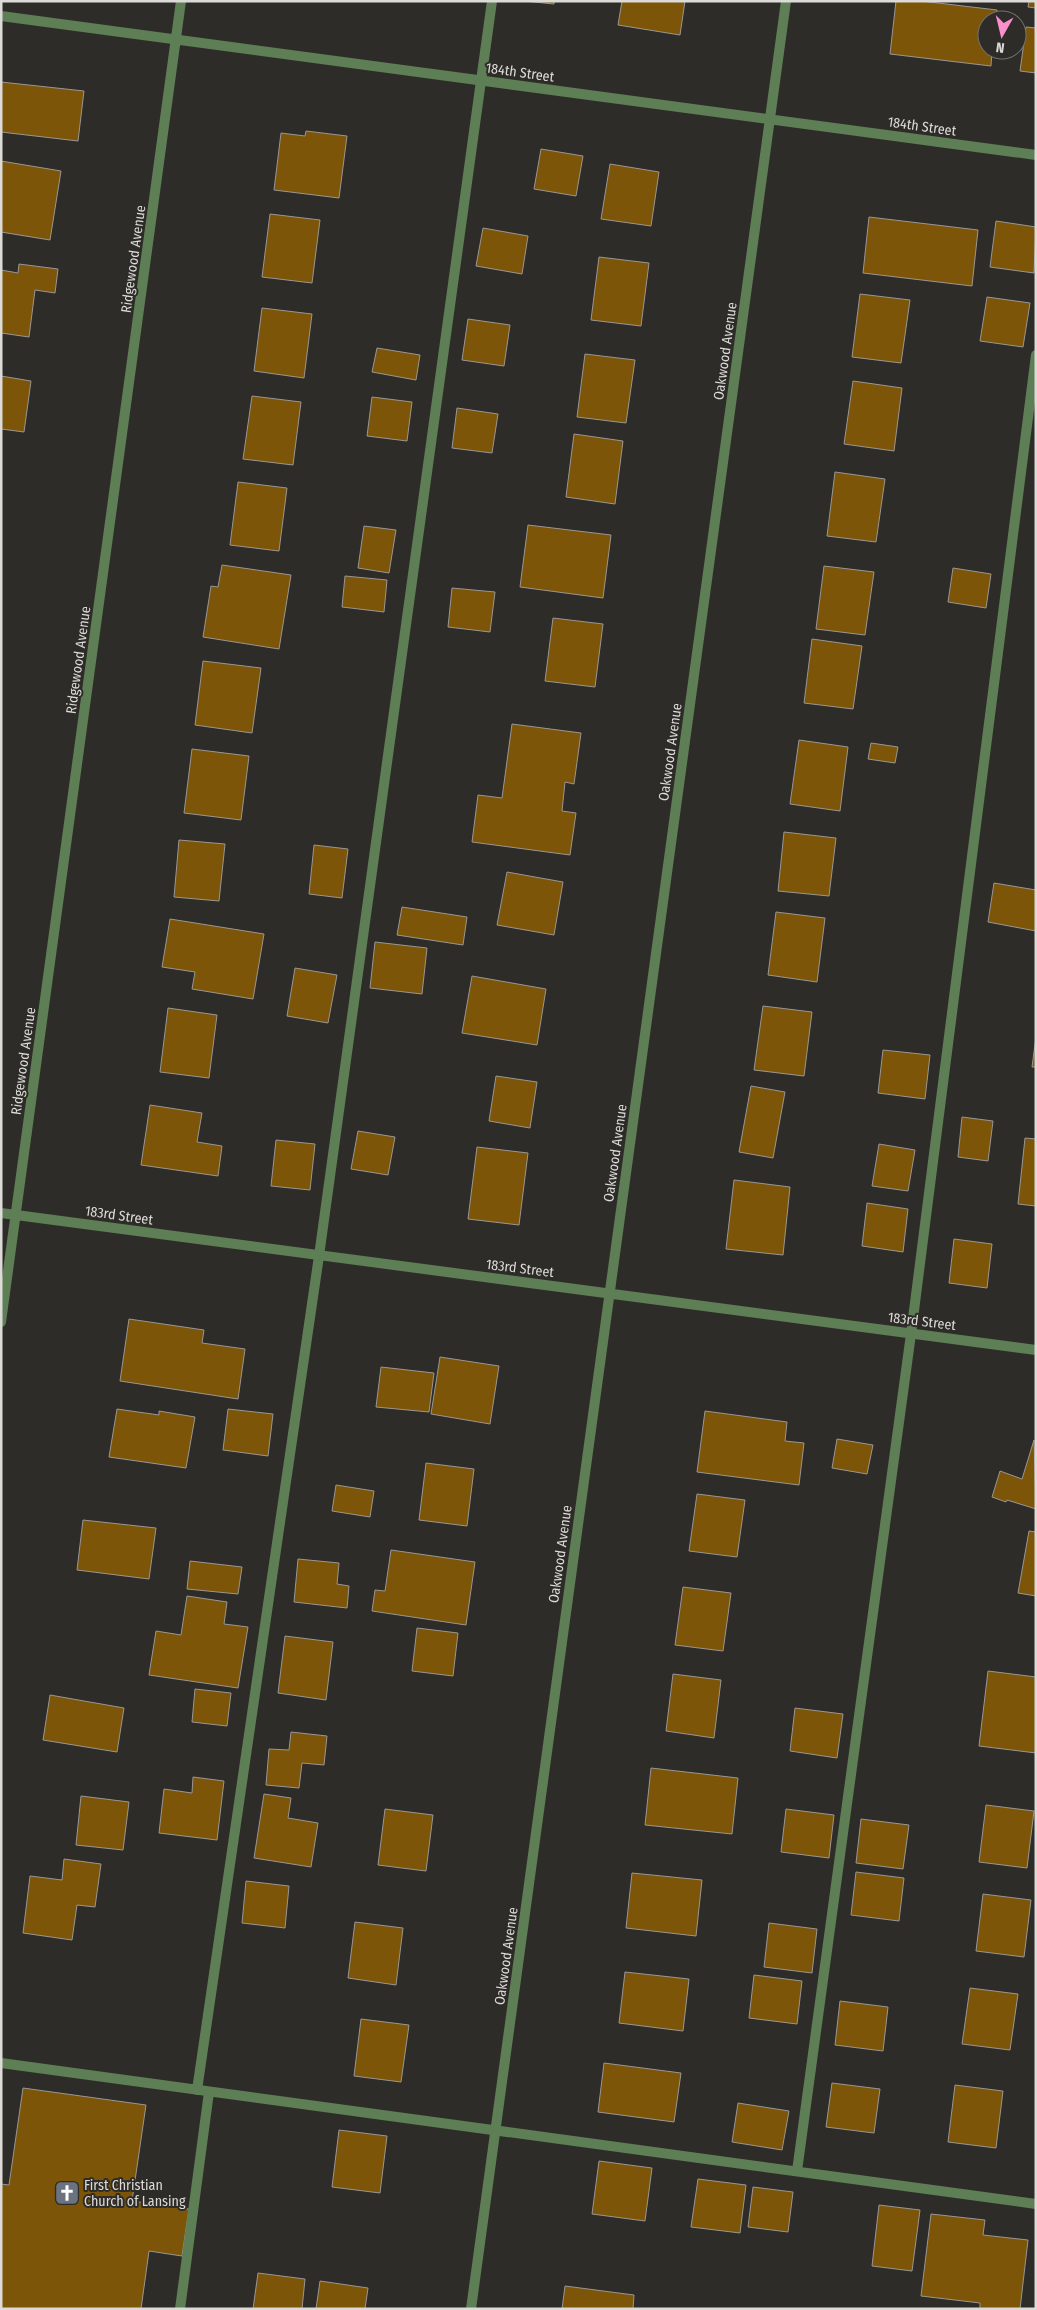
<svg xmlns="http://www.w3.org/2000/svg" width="1037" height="2310" font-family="'Fira Sans Condensed',sans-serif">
<rect width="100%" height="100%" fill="#2e2c28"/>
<path fill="#7c5509" stroke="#9a9792" d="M524,1H554V4Z
M622,1H685L680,35L618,25Z
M896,1H921L997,10L996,20H987V50H992L991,66L890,54Z
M1029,1H1036V8L1028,7Z
M1026,27L1036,28V73L1020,71Z
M1,82L84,91L78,141L1,132Z
M306,131L347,136L339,198L274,190L281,133L305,136Z
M541,149L583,156L576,196L534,189Z
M1,161L61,171L50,240L1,232Z
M610,164L659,172L651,226L601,219Z
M270,214L320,220L312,283L262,277Z
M869,217L978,230L972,286L863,273Z
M996,221L1036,227L1034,273L990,267Z
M483,228L528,236L522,274L476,266Z
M599,257L649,263L641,326L591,320Z
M19,264L58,269L55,293L35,290L29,337L1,333V270L18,273Z
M860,294L910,300L901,363L852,357Z
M987,297L1030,303L1023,347L980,341Z
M262,308L312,314L304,378L254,371Z
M468,319L510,325L504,366L462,360Z
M377,348L420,355L416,380L372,372Z
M585,354L635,360L626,423L577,417Z
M1,376L31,381L24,432L1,429Z
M853,381L902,388L894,451L844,444Z
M252,396L301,402L293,465L243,459Z
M372,397L412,402L407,441L367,436Z
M457,408L498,414L492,453L452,448Z
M574,434L623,441L615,504L566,497Z
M835,472L885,479L876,542L827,536Z
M238,482L287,488L279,551L230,545Z
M528,525L611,535L603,598L520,587Z
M364,526L396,530L389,573L358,568Z
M222,565L291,575L279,649L203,637L211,586L218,587Z
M824,566L874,572L865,635L816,629Z
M953,568L991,574L986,608L948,602Z
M345,576L387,580L384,612L342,607Z
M452,588L495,592L490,632L448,627Z
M553,618L603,624L595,687L545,681Z
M812,639L862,646L853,709L804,703Z
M203,661L261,668L252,733L195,725Z
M512,724L581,733L574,784L565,782L562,811L576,813L570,855L472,842L478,795L502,798Z
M799,740L848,747L840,811L790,804Z
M871,743L898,747L895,763L868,759Z
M192,749L249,756L241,820L184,813Z
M784,832L836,838L829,896L778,891Z
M179,840L225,844L219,901L174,897Z
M314,845L348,849L342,898L309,894Z
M507,872L563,882L554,935L497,925Z
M994,883L1036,890V931L988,922Z
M402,907L467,917L463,945L397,935Z
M776,912L825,918L817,982L768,975Z
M170,919L264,934L253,999L192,989L195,972L162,967Z
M375,942L427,948L422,994L370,988Z
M295,968L337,975L328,1023L287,1016Z
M472,976L546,989L537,1045L462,1033Z
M763,1006L812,1012L804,1076L754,1070Z
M168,1008L217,1015L209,1078L160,1072Z
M1036,1037V1067H1032Z
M883,1050L930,1055L925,1099L878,1093Z
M496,1076L537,1082L530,1128L489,1121Z
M751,1086L785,1092L773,1158L739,1152Z
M150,1105L202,1113L197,1142L222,1146L218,1176L141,1165Z
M962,1117L993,1121L988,1161L958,1157Z
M358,1131L395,1137L388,1175L351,1169Z
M1025,1138L1036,1139V1206L1018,1204Z
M276,1140L315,1144L310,1190L271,1186Z
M879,1144L915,1150L908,1191L872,1186Z
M477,1147L528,1153L519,1225L468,1219Z
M734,1180L790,1187L783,1255L726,1249Z
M867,1203L908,1209L903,1252L862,1246Z
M954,1239L992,1244L987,1288L949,1283Z
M129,1319L204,1330L202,1343L245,1349L238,1399L120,1381Z
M440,1357L499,1366L490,1424L431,1414Z
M381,1367L434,1373L429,1412L376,1407Z
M117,1409L159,1415V1411L195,1417L186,1468L109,1457Z
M228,1409L273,1414L268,1456L223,1450Z
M705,1411L787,1422L785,1441L804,1443L799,1485L697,1472Z
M837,1439L873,1445L867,1474L832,1468Z
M1034,1440L1036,1509L1007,1500L1006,1502L992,1497L1000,1471L1022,1479Z
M426,1463L474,1469L467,1526L419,1520Z
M336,1485L374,1491L370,1517L332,1511Z
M697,1494L745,1500L737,1557L689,1551Z
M83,1520L156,1528L149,1579L77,1570Z
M1029,1531L1036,1532V1596L1018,1593Z
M391,1550L475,1562L466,1625L372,1611L375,1590L385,1591Z
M298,1559L339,1563L337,1584L349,1586L347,1608L294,1602Z
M190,1561L242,1567L238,1594L187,1589Z
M683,1587L731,1593L723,1651L675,1645Z
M187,1596L227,1602L224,1624L248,1627L238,1688L149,1675L156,1631L181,1635Z
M417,1628L458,1633L453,1676L412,1671Z
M285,1636L333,1642L326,1700L278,1693Z
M988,1671L1036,1677V1753L979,1746Z
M673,1674L721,1680L714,1738L666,1731Z
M195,1689L231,1693L227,1726L192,1722Z
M50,1695L124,1708L117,1752L43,1740Z
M795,1708L843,1714L837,1758L790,1751Z
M291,1732L327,1736L324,1765L302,1763L299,1788L266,1785L269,1749L289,1750Z
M651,1768L738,1778L732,1834L645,1825Z
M193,1777L224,1781L217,1840L159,1833L164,1789L192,1793Z
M264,1794L291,1798L288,1818L318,1823L311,1867L254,1858Z
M81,1796L129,1802L123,1850L76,1845Z
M986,1805L1034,1811L1027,1868L979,1862Z
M385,1809L433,1815L426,1871L378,1865Z
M786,1809L834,1815L829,1858L781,1852Z
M861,1819L909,1825L903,1869L856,1863Z
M64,1859L101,1864L95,1907L77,1905L72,1940L23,1933L30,1876L62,1880Z
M856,1872L904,1878L899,1921L851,1915Z
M632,1873L702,1880L696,1936L626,1928Z
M246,1881L289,1886L285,1928L242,1923Z
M983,1894L1031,1900L1024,1957L976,1951Z
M355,1922L403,1928L396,1985L348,1978Z
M769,1923L817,1929L812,1973L764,1967Z
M625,1972L689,1979L683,2031L619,2023Z
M754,1975L802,1981L797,2024L749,2018Z
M970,1988L1018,1994L1010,2050L962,2044Z
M840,2001L888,2007L883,2051L835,2045Z
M361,2019L409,2025L401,2082L354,2076Z
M604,2063L681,2073L674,2122L598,2112Z
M832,2083L880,2089L874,2133L826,2127Z
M955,2085L1003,2091L996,2148L948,2142Z
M23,2088L146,2105L132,2201L189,2209L182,2256L149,2251L141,2309H1V2184L9,2185Z
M738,2103L789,2111L782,2150L732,2142Z
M339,2130L387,2136L380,2193L332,2187Z
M599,2161L652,2168L645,2221L592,2214Z
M698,2179L746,2185L740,2233L691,2227Z
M753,2187L793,2192L788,2232L748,2227Z
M879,2205L920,2210L912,2271L872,2266Z
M931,2214L985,2220L983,2235L1028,2240L1020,2309H980V2303L921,2296Z
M258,2273L305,2279L302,2309H253Z
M320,2281L368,2288L365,2309H316Z
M565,2286L634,2295L633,2309H562Z"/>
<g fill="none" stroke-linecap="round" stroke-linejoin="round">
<path stroke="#5e7e56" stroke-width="10" d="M1,2063L1036,2204
M197,2090L319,1256L492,1
M797,2171L911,1334L1036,355
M180,2309L209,2092"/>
<path stroke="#5e7e56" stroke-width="10" d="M1,16L1036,155
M1,1213L1036,1350
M1,1322L181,1
M471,2309L786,1"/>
</g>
<defs>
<symbol id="church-square" viewBox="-11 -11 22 22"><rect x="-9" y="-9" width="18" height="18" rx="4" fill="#6b7280" stroke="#2e2c28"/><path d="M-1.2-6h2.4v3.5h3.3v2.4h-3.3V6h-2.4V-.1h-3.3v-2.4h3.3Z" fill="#fff"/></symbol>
</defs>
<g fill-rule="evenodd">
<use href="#church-square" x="53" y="2179" width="28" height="28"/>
</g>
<g text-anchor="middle" stroke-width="4" stroke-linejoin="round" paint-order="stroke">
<g font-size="14" fill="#dcdbd8" stroke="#2e2c28">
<text transform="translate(520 72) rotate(8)" y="5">184th Street</text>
<text transform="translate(922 126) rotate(8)" y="5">184th Street</text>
<text transform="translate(133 259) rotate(-82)" y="5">Ridgewood Avenue</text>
<text transform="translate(725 351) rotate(-82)" y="5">Oakwood Avenue</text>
<text transform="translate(78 660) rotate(-82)" y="5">Ridgewood Avenue</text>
<text transform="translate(670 752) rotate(-82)" y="5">Oakwood Avenue</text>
<text transform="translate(23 1061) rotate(-82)" y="5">Ridgewood Avenue</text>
<text transform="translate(615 1153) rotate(-82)" y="5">Oakwood Avenue</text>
<text transform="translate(119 1215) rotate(8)" y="5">183rd Street</text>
<text transform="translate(520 1268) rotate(7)" y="5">183rd Street</text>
<text transform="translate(922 1321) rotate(7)" y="5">183rd Street</text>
<text transform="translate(560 1554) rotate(-82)" y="5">Oakwood Avenue</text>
<text transform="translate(506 1956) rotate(-82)" y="5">Oakwood Avenue</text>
</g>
<g font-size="14" fill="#dcdbd8" stroke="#2e2c28" text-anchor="start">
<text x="84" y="2190">First Christian<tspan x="84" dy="16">Church of Lansing</tspan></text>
</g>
</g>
<rect width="1037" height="2310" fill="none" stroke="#dcdbd8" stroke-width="5"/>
<g transform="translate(1002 35) rotate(188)"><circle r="24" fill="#2e2c28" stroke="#74726e"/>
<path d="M0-4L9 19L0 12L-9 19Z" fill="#f890cb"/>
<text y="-8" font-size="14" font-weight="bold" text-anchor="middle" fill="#dcdbd8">N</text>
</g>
</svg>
